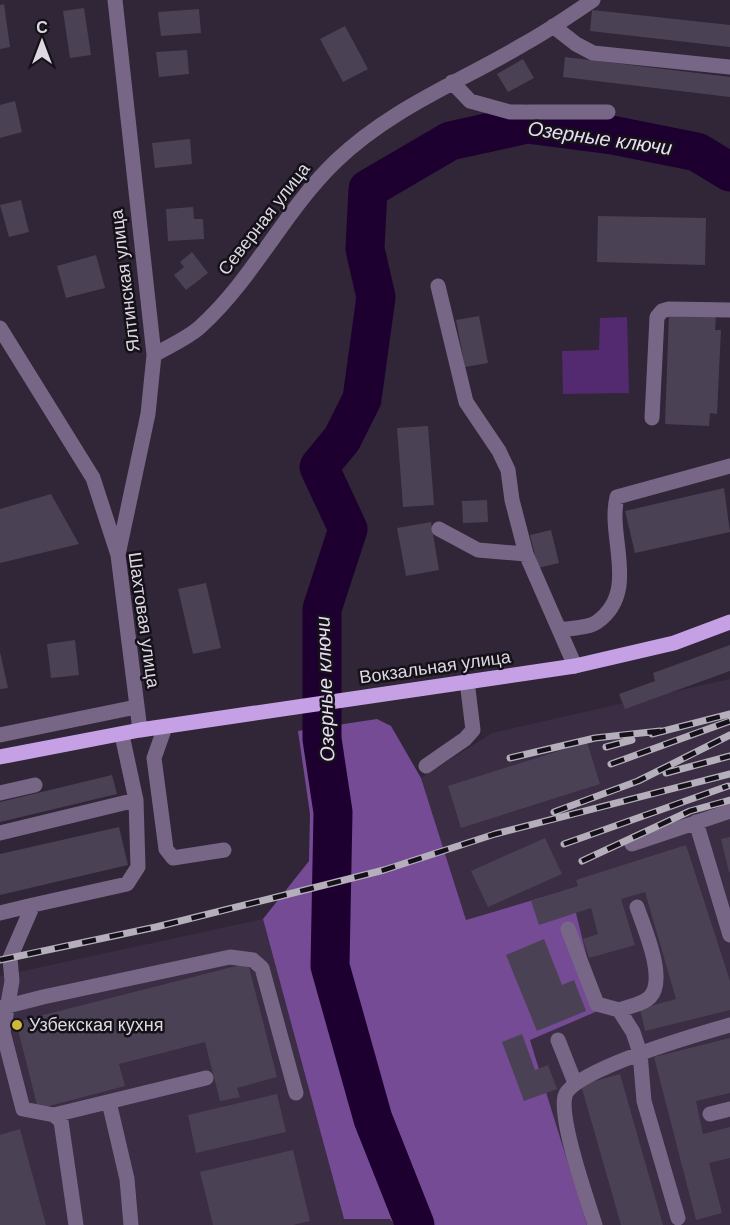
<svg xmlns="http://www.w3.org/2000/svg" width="730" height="1225" font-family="Arial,sans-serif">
<rect width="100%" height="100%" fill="#302637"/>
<path fill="#3a2d44" d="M730,679V1225H587L530,1040L570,889L466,920L421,778L492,733Z
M263,919L344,1219H391L395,1225H0V976Z"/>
<path fill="#532970" d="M627,317L629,393L563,394L562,351L599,350L600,318Z"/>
<path fill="#764b96" d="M377,719L391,726L421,778L466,920L570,889L600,1010L530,1040L587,1225H395L390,1219H344L263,919L309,861L310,814L298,731Z"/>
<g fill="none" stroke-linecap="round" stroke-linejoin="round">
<path stroke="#1d0030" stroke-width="39" d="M415,1225L373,1119L330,966L333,812L322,739V609L348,529L319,467L342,439L362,399L376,297L365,249L368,189L450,141L527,124L612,135L697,152L730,172"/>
</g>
<path fill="#4b4154" d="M4,4L10,47L0,49V5Z
M84,8L91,55L70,58L63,11Z
M199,9L201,33L161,36L158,12Z
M592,10L730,25V47L590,31Z
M345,26L368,69L343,82L320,39Z
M187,50L189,74L159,77L156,52Z
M565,57L730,77V97L563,77Z
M523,59L534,78L508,92L497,74Z
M15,101L22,132L0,138V105Z
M190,139L192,164L155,168L152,143Z
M21,200L29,232L9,237L0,205Z
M193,207L194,219H203L204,239L168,241L166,209Z
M598,216L706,218L705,265L597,262Z
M192,252L208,273L186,290L174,275L184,267L180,262Z
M96,255L105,288L66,298L57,266Z
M669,314L716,316L715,330H721L717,414L710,413L709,426L665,424Z
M479,316L488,363L465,367L456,320Z
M428,426L434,505L403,507L397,428Z
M724,488L730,532L635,553L625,511Z
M51,494L79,544L0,563V509Z
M487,500L488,522L463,523L462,501Z
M431,522L439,570L406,576L397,528Z
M551,530L559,563L538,568L530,535Z
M206,583L221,648L193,654L178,589Z
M75,640L79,675L51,678L47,644Z
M730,645V671L625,709L619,694L655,681L653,673Z
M0,652L8,688L0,689Z
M587,742L600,784L461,828L448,786Z
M112,775L117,794L0,822V802Z
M119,827L128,865L0,895V854Z
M730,837V872H729L721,839Z
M545,838L562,874L488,907L471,871Z
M686,845L730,981V1010L645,1031L640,1009L676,999L645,892L621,899L635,945L589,958L583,939L598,934L591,908L539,925L531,901L578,886L576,880Z
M544,939L562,985L574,980L586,1011L537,1031L506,955Z
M248,963L277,1077L237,1088L240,1097L220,1101L205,1042L119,1064L125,1086L38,1109L16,1022Z
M522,1034L535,1070L548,1065L557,1089L524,1101L502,1042Z
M730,1038V1093L696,1101L703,1134L730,1127V1158L709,1163L722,1213L696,1220L654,1057Z
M620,1074L663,1225H621L581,1085Z
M277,1094L286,1132L196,1153L188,1115Z
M20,1129L46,1225H0V1135Z
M293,1150L310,1221L293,1225H213L200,1172Z"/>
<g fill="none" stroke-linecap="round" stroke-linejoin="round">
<path stroke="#786687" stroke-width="15" d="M115,0L154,355L148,414L118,555
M553,26L576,44L593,53L730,67
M452,82L470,101L510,112H608
M438,286L466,402L499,451L508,470L512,500L526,554L575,666
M0,328L93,478L118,555L140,730
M154,355C169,346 188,338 200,327C254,278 284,211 336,161C391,108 460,82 524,44C548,31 571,15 593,0
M652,418L657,317L662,311L669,309L730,310
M439,529L478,550L526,554
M561,630C571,628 589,628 597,622C640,591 607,538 617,497L730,466
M165,727L154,758L166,849L173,858L224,850
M0,735L136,707
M426,766L465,739L473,730L467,681
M0,793L35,785
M696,822L730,935
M0,833L136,800
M632,844L730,811
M0,913L33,905
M568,929L597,1004L619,1010L633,1032L640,1053L644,1101L678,1218
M0,1008L43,997L230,957L253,960L262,968L296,1093
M619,1010C628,1007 643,1004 650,997C667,979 644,928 637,907
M558,1040L575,1083
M109,1102L127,1179L131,1225
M710,1114L730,1109
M54,1115L206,1078
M76,1225L61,1121L54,1115L23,1109L3,1032L12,981L10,958L33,905L127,884L138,867L136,800L122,735
M595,1225C587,1199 559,1120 565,1096C571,1070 702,1033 730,1025"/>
<path stroke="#c5a0e5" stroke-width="15" d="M0,757L140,730L575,666L674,643L730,622"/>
<defs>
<path id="rail" d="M652,734L730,714
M606,747L632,740
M510,758L595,738L660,731
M611,764L730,721
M666,773L730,756
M554,812L638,781L730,735
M564,844L728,786
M582,861L690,811L730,800
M0,960L156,927L281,896L384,870L495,834L730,774"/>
</defs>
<use href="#rail" stroke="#b5aebb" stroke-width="7"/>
<use href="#rail" stroke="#151119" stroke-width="4.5" stroke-dasharray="14" stroke-linecap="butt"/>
</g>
<circle fill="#cfb837" stroke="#151119" stroke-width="2" cx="17" cy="1025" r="6"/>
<g text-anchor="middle" stroke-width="5" stroke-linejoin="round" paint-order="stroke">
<g font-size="18" fill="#ded8e3" stroke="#151119">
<text transform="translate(264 219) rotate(-52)" y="6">Северная улица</text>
<text transform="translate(125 281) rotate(-97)" y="6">Ялтинская улица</text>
<text transform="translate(144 620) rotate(82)" y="6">Шахтовая улица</text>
<text transform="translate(435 667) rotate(-8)" y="6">Вокзальная улица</text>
</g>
<g font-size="18" fill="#ded8e3" stroke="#151119" text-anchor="start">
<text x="29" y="1031">Узбекская кухня</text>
</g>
<g font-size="20" font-style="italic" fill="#e8ddf2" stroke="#151119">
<text transform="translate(600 138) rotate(8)" y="7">Озерные ключи</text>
<text transform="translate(325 689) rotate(-92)" y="7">Озерные ключи</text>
</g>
</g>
<g transform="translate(42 42)" stroke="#151119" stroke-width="4.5" paint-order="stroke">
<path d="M0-4.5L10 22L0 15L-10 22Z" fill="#ded8e3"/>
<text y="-9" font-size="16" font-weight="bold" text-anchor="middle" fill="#ded8e3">С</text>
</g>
</svg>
